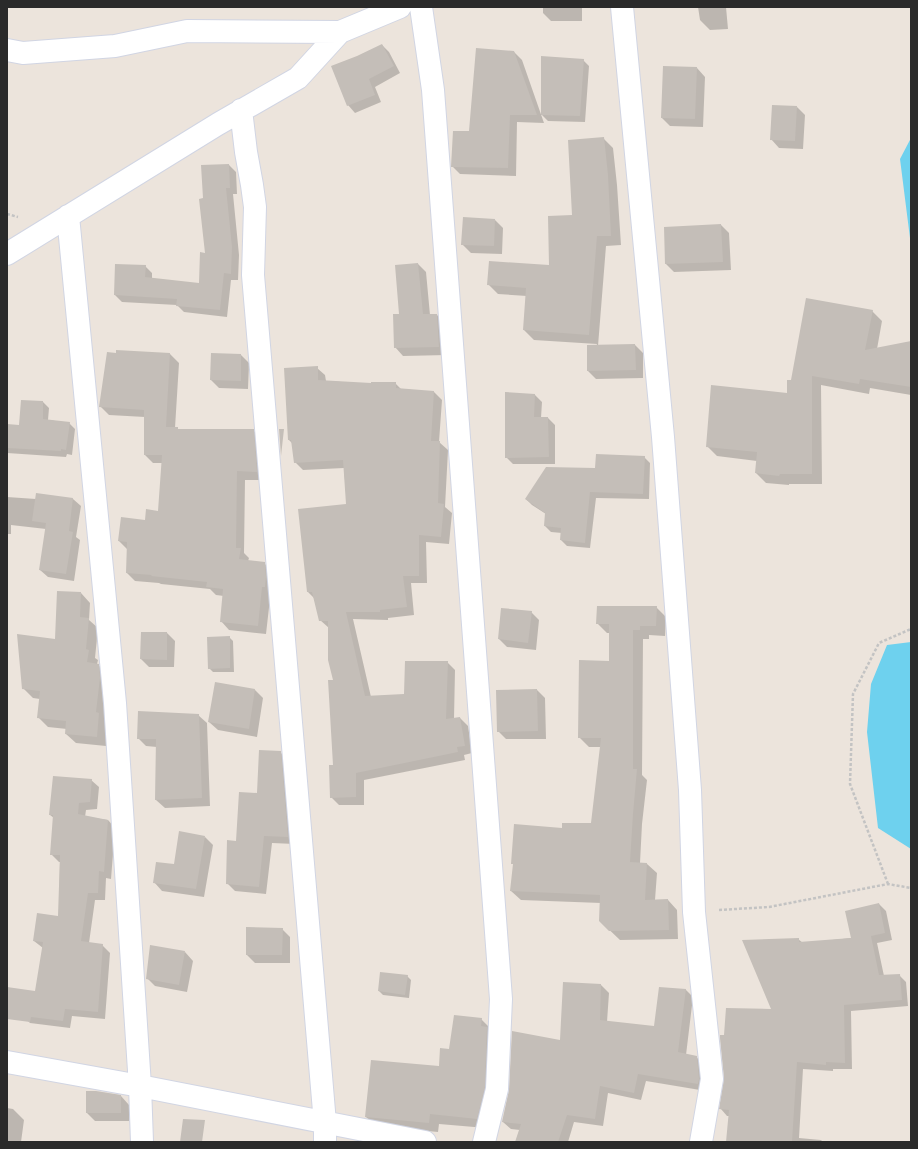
<svg xmlns="http://www.w3.org/2000/svg" width="918" height="1149" font-family="Roboto,sans-serif">
<rect width="100%" height="100%" fill="#ece4dc"/>
<path fill="#6ed1ee" d="M911,138V246L900,159Z
M911,642V849L878,828L867,732L871,684L887,645Z"/>
<path fill="#0003" d="M543,7H582V21H551L543,13Z
M698,7H726L728,29L710,30L700,20Z
M382,45L389,52L400,73L375,87L381,102L355,113L348,105L358,57Z
M514,52L522,60L544,123L517,122L516,176L460,174L452,166Z
M583,60L589,66L585,122L548,121L542,115Z
M697,68L705,77L703,127L670,126L662,118Z
M797,107L805,115L803,149L779,148L771,139Z
M603,138L613,148L617,185L621,245L606,246L598,346L635,345L643,353V378L596,379L588,371L597,344L534,340L524,330L527,296L498,294L488,284L550,266L573,216Z
M229,165L236,172L237,194H233L239,255L238,280H231L227,317L184,312L177,305L122,302L115,295L116,265L145,266L152,273V279L200,284L206,254L204,199Z
M495,220L503,228L502,254L471,253L462,244Z
M721,225L729,233L731,270L674,272L666,264L665,228Z
M418,264L426,272L430,315H437L445,323L447,355L403,356L395,347L400,315Z
M872,311L882,321L877,349L911,342V395L870,388L869,394L821,385L822,484H789V485L766,483L756,473L757,461L717,456L707,446L788,394L792,381Z
M117,351L170,354L179,363L175,428L179,430H253L262,439L265,480H245L244,553L249,558L248,561L264,563L273,572L266,634L229,630L221,621L224,596L216,595L210,589L161,584L159,583L135,581L127,573L128,550L119,541L159,512L163,463H153L145,455V417L109,415L101,407Z
M241,355L249,363L248,389L219,388L211,380Z
M317,368L325,375L326,381L372,384L395,383L401,389L434,392L442,400L439,442L448,450L445,507L452,513L449,544L426,542L427,583H411L414,615L388,618V620L353,619L371,697L405,695L447,662L455,670L454,719L460,718L468,726L472,753L464,755L465,760L364,780V805H339L331,797L334,766V681L329,628L320,620L314,598L308,592L347,505L344,468L303,470L295,462L293,444L288,439Z
M506,393L535,395L542,402L541,418H548L555,425V464H513L506,457Z
M43,402L49,408L48,420L69,423L75,429L72,455L67,454L66,457L7,453V425L20,426Z
M644,457L650,463L649,499L596,498L590,548L567,546L561,540L562,533L551,532L545,526L546,514L532,505L526,499L596,469Z
M36,494L73,499L81,506L76,537L80,540L74,581L48,577L40,570L46,529L11,525V534H7V497L36,499Z
M81,593L90,603L89,620L98,628L95,658L98,660L97,664L108,674V723L106,746L76,743L66,734L67,729L48,727L38,717L40,699L33,698L23,688L56,640Z
M656,607L666,617L665,636L649,635V639H643L642,775L647,780L642,824L640,863L647,864L657,873L655,900H668L677,910L678,939L620,940L600,921L601,903L521,900L511,891L514,865L512,863L563,829L592,824L601,747H589L579,737L610,662V633H607L597,623Z
M531,612L539,620L536,650L507,647L499,639Z
M167,633L175,641L174,667H149L141,659Z
M229,637L233,641L234,672H213L209,668Z
M216,683L255,690L263,698L257,737L218,730L209,722Z
M537,690L545,698L546,739H506L498,731Z
M198,715L207,723L210,806L165,808L156,800L157,747L146,746L138,738Z
M280,752L288,760L295,844L272,843L266,894L235,891L227,883L237,842L258,794Z
M91,780L99,787L97,809L86,810L85,817L108,820L115,828L111,879L106,878L105,900H95L89,943L102,945L110,953L105,1019L72,1016L70,1028L30,1023L23,1016L36,992L43,948L34,941L59,918L60,862H59L51,854L54,818L50,815Z
M205,837L213,845L204,897L162,891L154,882L175,866Z
M879,904L886,911L892,940L877,943L884,976L899,975L906,982L908,1006L851,1011L852,1069H833V1071L803,1069L799,1138L821,1140L823,1142H727L730,1116H727L721,1109L725,1078V1036L772,1010L798,939L803,943L852,938Z
M282,929L290,937V963H255L247,955Z
M185,952L193,961L187,992L155,986L147,978Z
M407,976L411,980L409,998L383,995L379,991Z
M564,983L601,985L609,993L607,1022L655,1028L685,989L693,997L686,1055L696,1057L704,1064L706,1091L646,1081L641,1100L608,1093L603,1126L574,1122L568,1142H516L520,1130L511,1129L503,1122L561,1041Z
M481,1019L491,1029L486,1128L439,1124L438,1132L376,1126L366,1117L440,1067L450,1050Z
M121,1096L129,1105V1121H95L87,1113Z
M7,1108L13,1109L24,1120L21,1142H7Z"/>
<path fill="#c4beb8" d="M382,44L394,66L369,79L375,95L347,106L331,66L357,56Z
M476,48L514,51L537,115H510L508,168L451,167L453,131H469Z
M541,56L584,59L580,116L541,115Z
M663,66L697,67L695,119L661,118Z
M772,105L797,106L795,141L770,140Z
M604,137L608,175L611,236H597L589,335L523,330L526,288L487,285L489,261L549,265L548,216L572,215L568,140Z
M229,164L230,188H226L232,247L231,274L224,273L220,310L176,306L177,299L114,295L115,264L146,265L145,277L199,283L200,252L205,253L199,199L203,198L201,165Z
M463,217L495,219L494,246L461,245Z
M721,224L723,262L665,264L664,227Z
M418,263L423,314H437L439,347L394,348L393,314H399L395,265Z
M806,298L873,310L865,350L911,341V387L860,379L859,384L812,376V474H780L779,476L755,473L757,452L706,447L711,385L787,393V380H791Z
M635,344L636,370L587,371V345Z
M116,350L170,353L166,427H178V429H254L257,472L237,471L236,548H241L239,559L265,562L266,577L265,587H262L258,626L220,622L223,589L206,587L207,582L151,576L152,575L126,573L127,542L118,541L121,517L145,520L146,509L158,511L162,455H144V410L99,407L107,352L116,353Z
M211,353L241,354V381L210,380Z
M318,366V380L371,383V382H396V388L434,391L431,441H440L438,503L444,504L441,537L419,535V576H403L407,607L380,610V612H346L365,696L404,694L405,661H448L446,719L460,717L465,746L457,747L458,752L356,773V797L330,798L329,765H333L328,680H333L328,660V621H319L312,592H307L298,509L346,504L343,460L294,463L291,440H288L284,368Z
M505,392L535,394L534,417H548L549,457L505,458Z
M21,400L43,401V419L70,422L66,450L61,449V451L7,448V424L19,425Z
M279,429H284L281,456Z
M596,454L645,456L643,494L590,492L585,543L560,540L561,528L544,526L545,513L525,499L546,467L595,468Z
M36,493L73,498L69,531L73,532L66,574L39,570L46,523L32,521Z
M57,591L81,592L80,617L89,618L86,649L89,650L87,662L99,664L100,678L96,712L99,713L97,737L65,734L66,721L37,718L40,691L22,689L17,634L55,639Z
M597,606H657L656,626H640V630H633V769H637L633,814L630,862L647,863L645,900L668,899L669,930L609,931L599,921L600,895L510,891L513,864H511L514,824L562,828V823H591L601,738H578L579,660L609,661V624H596Z
M501,608L532,611L528,643L498,639Z
M141,632H167V660L140,659Z
M230,636V668L208,669L207,637Z
M215,682L255,689L249,729L208,722Z
M537,689L538,731L497,732L496,690Z
M138,711L199,714L202,798L155,800L156,739H137Z
M259,750L281,751L288,837L264,836L259,887L226,884L227,840L236,841L239,792L257,793Z
M53,776L92,779L90,802L79,803L78,814L108,820L104,872L99,871L98,893H88L81,941L103,944L98,1012L65,1009L63,1021L31,1017L30,1022L7,1019V987L35,991L43,942L33,941L37,913L58,916L60,855H50L53,815H49Z
M179,831L205,836L196,889L153,883L156,862L174,864Z
M879,903L885,933L871,936L879,975L900,974L902,1000L844,1005L845,1063L826,1062V1065L797,1062L792,1142H726L729,1110L719,1109L724,1078L720,1038V1035H724L726,1008L771,1009L742,940L799,938V942L851,938L845,911Z
M246,927L283,928L282,955H246Z
M150,945L185,951L179,985L146,979Z
M380,972L408,975L405,995L378,991Z
M563,982L601,984L600,1020L654,1026L659,987L686,989L678,1052L697,1056L699,1079L698,1084L638,1074L634,1093L600,1086L595,1119L567,1115L558,1142H515L521,1124L502,1122L509,1090L512,1031L560,1040Z
M454,1015L482,1018L481,1026L487,1027L485,1087L477,1119L430,1114L429,1123L365,1117L371,1060L439,1066L440,1048L449,1049Z
M86,1091H96L121,1095V1113H86Z
M183,1119L205,1120L202,1142H180Z"/>
<g fill="none" stroke-linecap="round" stroke-linejoin="round">
<defs>
<path id="minor" d="M421,7L433,90L501,999L497,1089L484,1142
M622,7L663,437L690,790L694,912L712,1079L701,1142
M7,50L23,53L115,46L187,31L340,32L400,7
M241,110L246,152L252,185L255,207L253,275L325,1123V1142
M68,216L115,703L140,1086L142,1142
M7,254L218,124L298,78L340,32
M7,1062L140,1086L425,1142"/>
</defs>
<use href="#minor" stroke="#d1d5e3" stroke-width="24"/>
<path stroke="#c3c3c3" stroke-width="2.5" stroke-dasharray="3 2" stroke-linecap="butt" d="M7,214L18,217
M888,884L850,784L853,694L879,643L911,629
M719,910L769,907L888,884L911,888"/>
<use href="#minor" stroke="#fff" stroke-width="22"/>
</g>
<rect width="918" height="1149" fill="none" stroke="#2a2a2a" stroke-width="16"/>
</svg>
